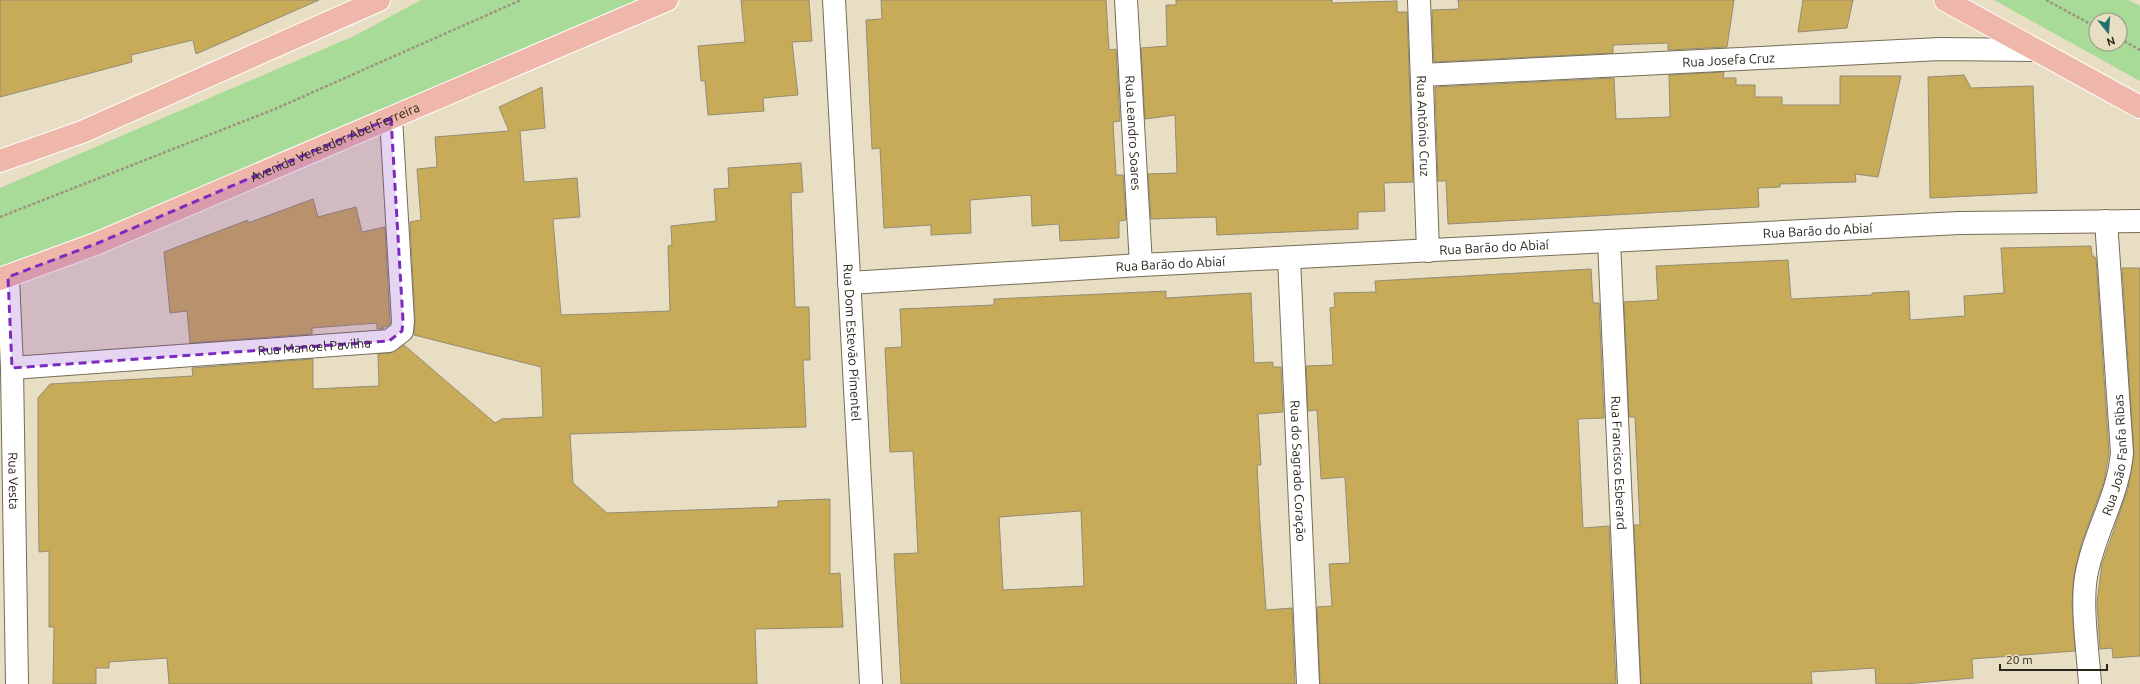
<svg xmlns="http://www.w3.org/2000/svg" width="2140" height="684" font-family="Ubuntu,sans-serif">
<rect width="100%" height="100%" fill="#e8dec3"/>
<path fill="#a8db97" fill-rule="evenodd" d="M421,0H640L265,168L0,271V188L354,36Z
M1994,0H2128L2140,6V81ZM2096,20H2120V44H2096Z"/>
<path fill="#c7ab59" stroke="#958c72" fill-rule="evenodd" d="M0,0H319L196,54L193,40L131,55L132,62L0,97Z
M741,0H809L812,41L792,42L798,95L763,98L764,111L708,115L705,81H701L698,46L745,42Z
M881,0H1106L1109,50L1116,49L1120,121L1113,122L1116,175H1123L1126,220L1119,221V238L1060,241L1059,224L1032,226L1031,195L970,200L971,233L931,235V225L884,228L880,148L872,149L866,20L882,19Z
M1176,0H1332V3L1397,1V12H1407L1413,182L1384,183L1385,211L1358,212V229L1217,235L1216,217L1151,219L1148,174L1177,173L1175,115L1145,119L1141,48L1167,46L1166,5H1176Z
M1458,0H1734L1727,47L1668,50V43L1613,45V53L1434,62L1432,10L1459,9Z
M1803,0H1853L1847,28L1798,32Z
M1724,72L1723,78H1736V85H1755V97H1782V105H1840V76H1901L1878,177L1855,174L1856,182L1780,184V187L1758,188L1759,207L1448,224L1446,181H1438L1435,87L1614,78L1616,119L1670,117L1669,75Z
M1964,75L1971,88L2033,86L2037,193L1930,198L1928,77Z
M542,87L545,128L520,131L524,182L577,178L580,217L553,219L561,315L670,311L668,246L672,245L671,226L716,221L714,189L729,188L728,168L801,163L803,192L791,193L795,307H809L810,360H803L806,427L570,434L573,483L607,513L778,507V501L830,499V574L840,573L843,627L755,629L757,684H169L167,658L109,662V668H96V684H53L54,627H49V551L39,552L38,474V398L50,384L193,376L192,368L313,359V389L379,386L378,354L390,353L404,345L495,423L502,419L543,417L541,367L414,335L415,320L410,222L421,220L417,169L437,167L435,137L509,131L499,107Z
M313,199L318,217L356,207L362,232L385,227L390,324L386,327L382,326L384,329H377V323L312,328V334L190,343L187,311L170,313L164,252L248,220V223Z
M2091,246L2092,255L2096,258L2109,453L2104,482L2082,542L2074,574L2072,602L2075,651L1972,659L1973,678L1905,684H1876L1875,668L1811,672L1812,684H1641L1634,525H1640L1635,417H1629L1624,302L1658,300L1656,266L1788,260L1791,299L1872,295V293L1909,291L1910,320L1965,316L1964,296L2004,293L2001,248Z
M2122,268H2140V656L2113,658L2112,648L2100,649L2097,602L2102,564L2128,489L2134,455Z
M1591,269L1593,303H1599L1604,418L1578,419L1583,528L1609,526L1616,684H1320L1317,607L1332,606L1329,564L1350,563L1345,477L1321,479L1317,410L1308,411L1306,366L1333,365L1330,308L1335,307L1334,293L1376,292L1375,281Z
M1166,291V298L1251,293L1254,363L1273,362V367H1281L1283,412L1258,414L1261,465H1257L1260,523L1266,610L1292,608L1295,684H901L894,554L918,553L913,451L890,452L885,348L902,347L900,309L994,305V299ZM1081,511L1084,586L1003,590L999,517Z"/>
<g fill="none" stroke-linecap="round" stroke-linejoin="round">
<defs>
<g id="minor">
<path id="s1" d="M834,0L871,684"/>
<path id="s2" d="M1126,0L1141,265"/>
<path id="s3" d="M1419,0L1428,251"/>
<path id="s4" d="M1422,75L1940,49L2035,50"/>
<path id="s5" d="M1609,241L1629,684"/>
<path id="s6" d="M1289,258L1308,684"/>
<path id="s7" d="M8,277L12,368L17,684"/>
<path id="s8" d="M849,283L1141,265L1959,223L2140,221"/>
<path id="s9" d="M12,368L389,341L402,331L403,321L391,118"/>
<path id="s10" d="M2090,684C2088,653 2081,606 2086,577C2093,534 2118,498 2122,453L2106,221"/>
</g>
<g id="major">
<path d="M1945,0L2140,107"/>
<path d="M0,161L82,132L379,0"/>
<path id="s11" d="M0,279L98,243L667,0"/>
</g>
</defs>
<use href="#minor" stroke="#766d55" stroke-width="24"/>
<use href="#major" stroke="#fff" stroke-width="24"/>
<path stroke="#9c9480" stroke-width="2.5" stroke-dasharray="3 2" stroke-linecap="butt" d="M2046,0L2096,27
M2120,39L2140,50
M0,217L275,109L521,0"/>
<use href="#minor" stroke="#fff" stroke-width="22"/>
<use href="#major" stroke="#efb7a9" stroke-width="22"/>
</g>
<path fill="#7b2cbf" fill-opacity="0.2" stroke="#7b2cbf" stroke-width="3" stroke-dasharray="8 5" stroke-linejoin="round" d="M391,118L403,321L402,331L389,341L12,368L8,277L98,243Z"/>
<g text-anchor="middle" stroke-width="3" stroke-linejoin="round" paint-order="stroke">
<g font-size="13" fill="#2a261c" stroke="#e8dec3">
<text dy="5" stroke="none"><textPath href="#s4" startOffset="307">Rua Josefa Cruz</textPath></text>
<text dy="5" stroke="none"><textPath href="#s3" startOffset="126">Rua Antônio Cruz</textPath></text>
<text dy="5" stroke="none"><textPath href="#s2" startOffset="133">Rua Leandro Soares</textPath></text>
<text dy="5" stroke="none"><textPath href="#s11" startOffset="362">Avenida Vereador Abel Ferreira</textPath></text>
<text dy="5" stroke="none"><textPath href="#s8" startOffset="970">Rua Barão do Abiaí</textPath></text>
<text dy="5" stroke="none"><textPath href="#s8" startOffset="646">Rua Barão do Abiaí</textPath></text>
<text dy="5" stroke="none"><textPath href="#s8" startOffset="322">Rua Barão do Abiaí</textPath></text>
<text dy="5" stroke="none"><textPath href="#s1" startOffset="343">Rua Dom Estevão Pímentel</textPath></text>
<text dy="5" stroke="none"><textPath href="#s9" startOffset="303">Rua Manoel Pavilha</textPath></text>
<text dy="5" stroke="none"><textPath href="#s10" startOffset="234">Rua João Fanfa Ribas</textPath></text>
<text dy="5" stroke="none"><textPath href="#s5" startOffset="222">Rua Francisco Esberard</textPath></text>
<text dy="5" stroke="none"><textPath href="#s6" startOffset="213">Rua do Sagrado Coração</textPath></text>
<text dy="5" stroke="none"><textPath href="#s7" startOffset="204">Rua Vesta</textPath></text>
</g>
</g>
<g transform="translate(2108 32) rotate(163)"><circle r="19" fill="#e8dec3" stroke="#9c9480"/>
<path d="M0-3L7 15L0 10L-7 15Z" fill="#246f70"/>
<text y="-6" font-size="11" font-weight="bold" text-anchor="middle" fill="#2a261c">N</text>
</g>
<path d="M2000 664v6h107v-6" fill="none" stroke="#2a261c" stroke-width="2"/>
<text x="2006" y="664" font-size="12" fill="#2a261c" stroke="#e8dec3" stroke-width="3" paint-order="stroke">20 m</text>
</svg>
